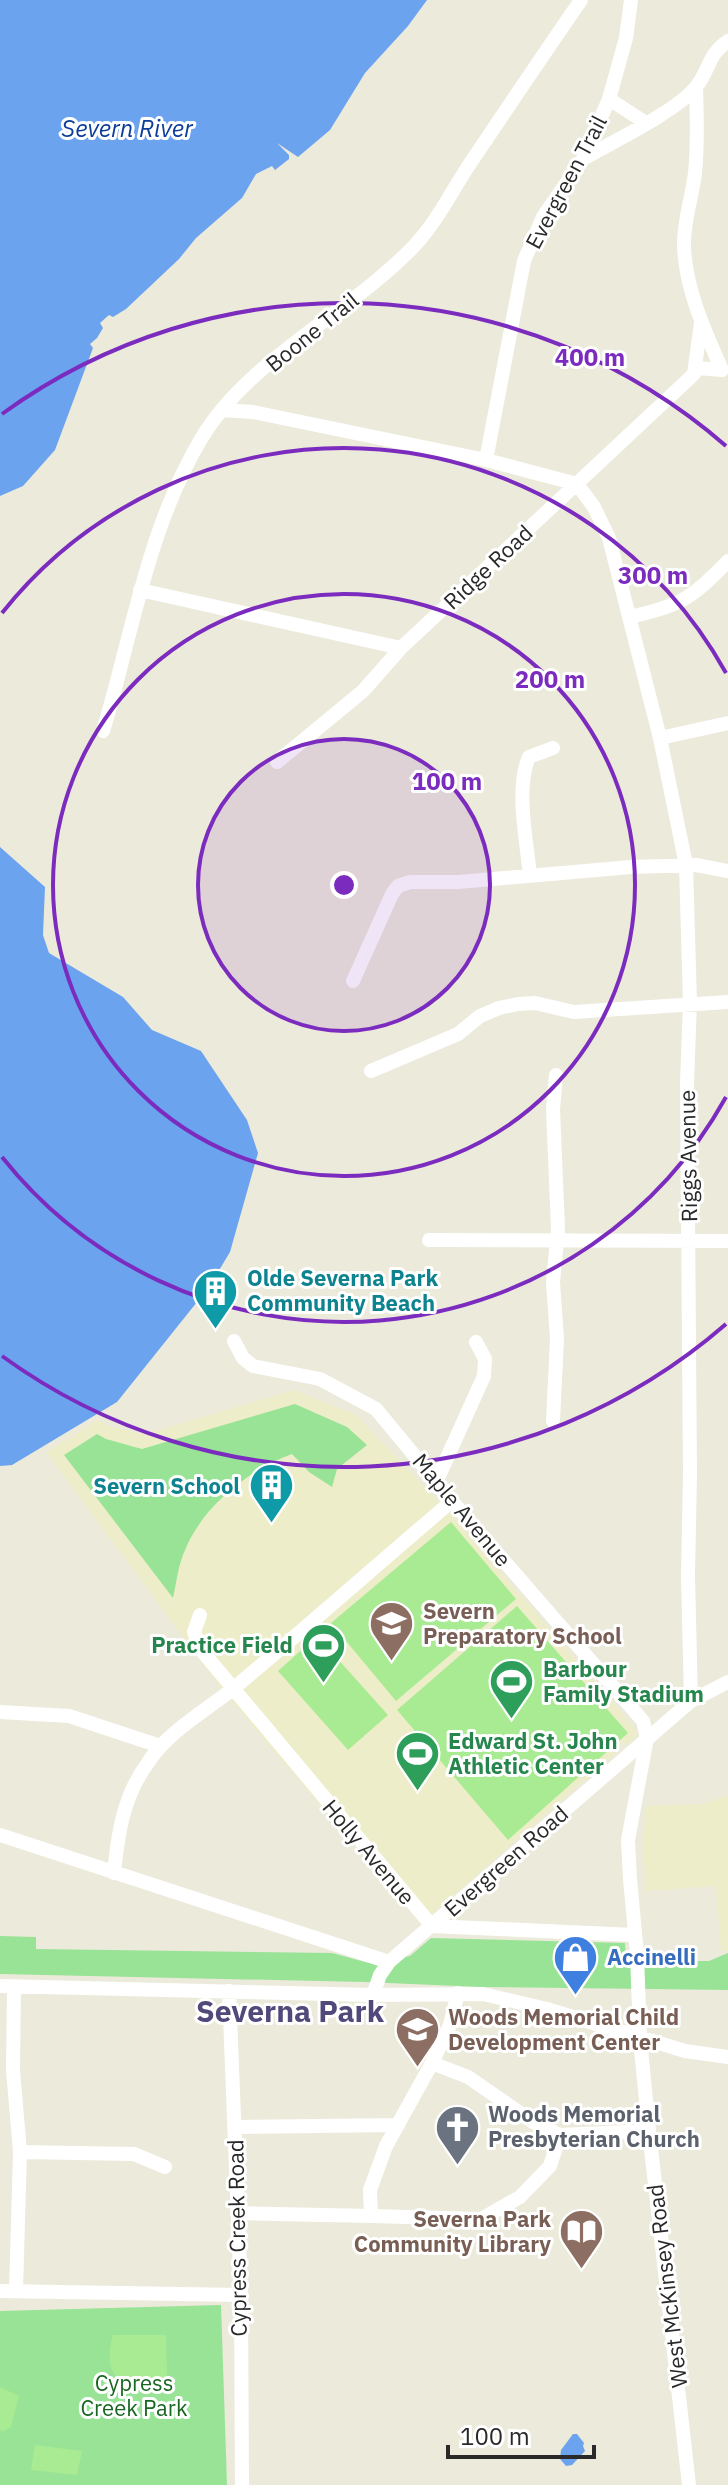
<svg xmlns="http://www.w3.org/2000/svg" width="728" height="2485" font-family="'IBM Plex Sans',sans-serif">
<rect width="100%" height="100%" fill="#eceadb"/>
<path fill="#eeedca" d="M294,1390L356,1415L452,1515L637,1731L636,1737L628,1745L623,1742L618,1751L421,1924L223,1691L46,1452L99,1419L108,1426L145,1434Z
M728,1795V1951H721L716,1886L646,1891L643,1846L646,1806L703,1804Z"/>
<path fill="#98e396" d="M295,1404L347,1427L367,1445L337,1469L332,1487L309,1472L292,1454C248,1470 200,1508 183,1555C178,1568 176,1584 173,1598L64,1455L97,1434L106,1439L142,1449Z
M0,1936L36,1937V1949L332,1953L369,1963L410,1956L431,1938L625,1943L626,1961H709L728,1953V1990L482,1987L364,1982L0,1974Z
M221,2305L227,2485H0V2311Z"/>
<path fill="#a9eb92" d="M451,1522L516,1599L396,1701L331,1623Z
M517,1606L628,1733L508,1840L397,1710Z
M317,1636L388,1715L348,1750L278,1671Z
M113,2335H166L167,2376C129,2398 99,2379 113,2335Z
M0,2387L19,2396L11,2427L4,2431L0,2430Z
M35,2445L82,2451L77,2475L31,2470Z"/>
<path fill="#6ca3ef" d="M0,0H427L408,26L365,73L330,130L298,157L277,143L289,155V159L275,170L272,166L256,174L242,198L196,238L179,259L126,309L113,317L109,315L100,323L103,328L97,338L90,344L93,348L55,450L23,486L0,496Z
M0,847L45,887L43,935L49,953L123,997L152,1030L201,1051L247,1120L258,1153L230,1252L209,1287L117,1402L12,1465L0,1466Z
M573,2434H577L584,2443L583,2446L585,2451L572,2465L566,2466L560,2459L561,2450Z"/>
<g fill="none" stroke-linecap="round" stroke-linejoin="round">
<path stroke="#fff" stroke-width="14" d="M696,87C697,116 698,145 695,173C692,198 683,223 684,247C686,291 705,331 722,370L697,368
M609,99L646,123
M583,159C612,142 677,111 696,87C710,70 707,55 728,41
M222,410L253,412L486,460L577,484L594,507L609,538L660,738L686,865L690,1003L687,1083L690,1474L688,1576L691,1701
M486,460L524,261L543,217L583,159L609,99L626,38L631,0
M140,590L401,648
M629,617C681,606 692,598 728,561
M103,731C133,632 147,530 201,439C248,359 351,313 415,245C436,223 452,191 469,165C506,110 543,55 581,0
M660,738L728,723
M277,762L363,691L401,648L694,374L701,323
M530,876C527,842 515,789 529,757L553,748
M353,981L392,894L398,886L410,882H458L631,867L696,865L728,871
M371,1071L458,1034L480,1016L499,1008L518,1004L535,1003L574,1012L728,1002
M429,1240L728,1241
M234,1341L243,1358L253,1366L320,1379L376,1409L452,1501L643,1721L647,1738L628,1840L630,1879L637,1954L640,2039L649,2131L689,2485
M553,1421L557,1339L553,1282L558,1229L553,1109L556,1075
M437,1480L484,1376L485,1359L476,1342
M200,1615L194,1632L202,1651L432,1926L635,1935
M0,1712L69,1716L160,1746
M0,1835L389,1962
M114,1873C118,1834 123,1797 147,1764C168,1731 204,1712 234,1688C307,1627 379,1563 452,1501
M0,1986L373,1995L483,1994L547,2009L685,2051L728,2057
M14,1986L13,2070L20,2152L16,2291
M229,1991L241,2295L242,2485
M458,1993L450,2025L432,2063L468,2077L533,2122L560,2135L649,2131
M373,1995L380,1975L389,1962L691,1701L728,1682
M432,2063L386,2146L370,2190L371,2216L481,2219L520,2197L550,2166L560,2135
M235,2127L398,2125
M20,2152L134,2154L165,2167
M237,2213L371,2216
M0,2291L241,2295"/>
</g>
<circle cx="344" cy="885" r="146" fill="#7b2cbf" fill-opacity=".12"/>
<g fill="none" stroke="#7b2cbf" stroke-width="4">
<circle cx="344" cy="885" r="146"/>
<circle cx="344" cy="885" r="291"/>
<path d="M726 1097A437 437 0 0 1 2 1157M2 613A437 437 0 0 1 726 673"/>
<path d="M726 1324A582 582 0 0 1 2 1356M2 414A582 582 0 0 1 726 446"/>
</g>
<defs>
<symbol id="building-pin" viewBox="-11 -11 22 30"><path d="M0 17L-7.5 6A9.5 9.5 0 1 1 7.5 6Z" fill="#0f9aa8" stroke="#fff"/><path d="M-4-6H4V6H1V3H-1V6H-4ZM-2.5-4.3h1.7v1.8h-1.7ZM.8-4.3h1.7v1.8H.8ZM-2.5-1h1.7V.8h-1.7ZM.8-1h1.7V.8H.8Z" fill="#fff"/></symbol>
<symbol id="school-pin" viewBox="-11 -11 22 30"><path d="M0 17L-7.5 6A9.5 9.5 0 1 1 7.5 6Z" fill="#8d6e63" stroke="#fff"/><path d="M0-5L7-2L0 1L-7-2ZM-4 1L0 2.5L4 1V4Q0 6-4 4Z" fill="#fff"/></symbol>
<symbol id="stadium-pin" viewBox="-11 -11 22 30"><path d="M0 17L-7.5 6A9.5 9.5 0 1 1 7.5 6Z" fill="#2e9e5b" stroke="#fff"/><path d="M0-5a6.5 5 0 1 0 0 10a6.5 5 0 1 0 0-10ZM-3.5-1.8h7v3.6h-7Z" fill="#fff"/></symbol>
<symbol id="shop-pin" viewBox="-11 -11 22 30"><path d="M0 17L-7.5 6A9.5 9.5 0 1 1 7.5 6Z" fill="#3f7fe0" stroke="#fff"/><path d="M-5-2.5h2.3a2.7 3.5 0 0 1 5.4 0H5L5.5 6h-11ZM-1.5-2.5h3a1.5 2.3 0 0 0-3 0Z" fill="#fff"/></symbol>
<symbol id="church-pin" viewBox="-11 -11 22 30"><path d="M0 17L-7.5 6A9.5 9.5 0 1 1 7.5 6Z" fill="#6b7280" stroke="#fff"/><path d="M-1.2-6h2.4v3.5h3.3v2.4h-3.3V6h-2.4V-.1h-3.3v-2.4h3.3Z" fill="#fff"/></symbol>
<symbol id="library-pin" viewBox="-11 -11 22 30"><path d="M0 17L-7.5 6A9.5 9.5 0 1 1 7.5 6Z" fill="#8d6e63" stroke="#fff"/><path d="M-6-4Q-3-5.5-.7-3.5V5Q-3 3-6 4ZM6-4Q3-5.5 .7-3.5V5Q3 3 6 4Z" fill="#fff"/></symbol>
</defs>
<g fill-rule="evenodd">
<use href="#building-pin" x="190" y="1266" width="51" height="69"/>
<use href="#building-pin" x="246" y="1460" width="51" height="69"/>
<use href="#school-pin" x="366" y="1598" width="51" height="69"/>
<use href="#stadium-pin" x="298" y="1620" width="51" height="69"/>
<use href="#stadium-pin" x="486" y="1656" width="51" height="69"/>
<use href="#stadium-pin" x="392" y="1728" width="51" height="69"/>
<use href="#shop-pin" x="550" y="1932" width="51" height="69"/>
<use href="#school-pin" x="392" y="2004" width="51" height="69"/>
<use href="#church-pin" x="432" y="2102" width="51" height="69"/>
<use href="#library-pin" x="556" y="2206" width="51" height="69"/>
</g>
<g text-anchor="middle" stroke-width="6" stroke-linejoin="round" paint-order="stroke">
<g font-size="22" fill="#292929" stroke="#fff">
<text transform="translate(566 182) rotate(-62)" y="8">Evergreen Trail</text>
<text transform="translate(312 332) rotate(-39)" y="8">Boone Trail</text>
<text transform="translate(488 567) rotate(-43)" y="8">Ridge Road</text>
<text transform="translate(688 1156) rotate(-91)" y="8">Riggs Avenue</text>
<text transform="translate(462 1510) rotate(50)" y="8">Maple Avenue</text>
<text transform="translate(369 1852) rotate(50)" y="8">Holly Avenue</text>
<text transform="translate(506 1861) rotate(-41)" y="8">Evergreen Road</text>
<text transform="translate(237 2238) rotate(-91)" y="8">Cypress Creek Road</text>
<text transform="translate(667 2286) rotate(-97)" y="8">West McKinsey Road</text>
</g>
<g font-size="22" font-weight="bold" fill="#0d838f" stroke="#fff" text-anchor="start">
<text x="247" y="1286">Olde Severna Park<tspan x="247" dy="25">Community Beach</tspan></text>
<text x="240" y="1494" text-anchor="end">Severn School</text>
</g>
<g font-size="22" font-weight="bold" fill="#785e54" stroke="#fff" text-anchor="start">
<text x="423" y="1619">Severn<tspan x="423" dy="25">Preparatory School</tspan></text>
<text x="448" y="2025">Woods Memorial Child<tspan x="448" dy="25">Development Center</tspan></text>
<text x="551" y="2227" text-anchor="end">Severna Park<tspan x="551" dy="25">Community Library</tspan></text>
</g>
<g font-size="22" font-weight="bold" fill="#27864d" stroke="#fff" text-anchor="start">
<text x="293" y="1653" text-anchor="end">Practice Field</text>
<text x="543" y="1677">Barbour<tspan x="543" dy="25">Family Stadium</tspan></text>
<text x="448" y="1749">Edward St. John<tspan x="448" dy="25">Athletic Center</tspan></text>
</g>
<g font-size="22" font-weight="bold" fill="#366cbe" stroke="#fff" text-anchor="start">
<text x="607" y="1965">Accinelli</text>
</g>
<g font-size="22" font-weight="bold" fill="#5b616d" stroke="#fff" text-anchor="start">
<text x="488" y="2122">Woods Memorial<tspan x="488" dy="25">Presbyterian Church</tspan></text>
</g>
<g font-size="22" fill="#196622" stroke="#fff">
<text x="134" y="2391">Cypress<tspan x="134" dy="25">Creek Park</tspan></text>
</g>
<g font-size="24" font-style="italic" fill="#0c3c9a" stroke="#fff">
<text x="127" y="137">Severn River</text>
</g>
<g font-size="30" font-weight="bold" fill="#50497a" stroke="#fff">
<text x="290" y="2022">Severna Park</text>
</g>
</g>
<circle cx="344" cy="885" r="12" fill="#7b2cbf" stroke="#fff" stroke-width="4"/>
<g font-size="24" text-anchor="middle" font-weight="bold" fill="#7b2cbf" stroke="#fff" stroke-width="6" stroke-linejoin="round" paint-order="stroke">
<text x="590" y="366">400 m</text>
<text x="653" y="584">300 m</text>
<text x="550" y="688">200 m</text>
<text x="447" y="790">100 m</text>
</g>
<path d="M448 2445v12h146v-12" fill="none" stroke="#292929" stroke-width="4"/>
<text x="460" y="2445" font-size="24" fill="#292929" stroke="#ffffff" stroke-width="6" paint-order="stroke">100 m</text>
</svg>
